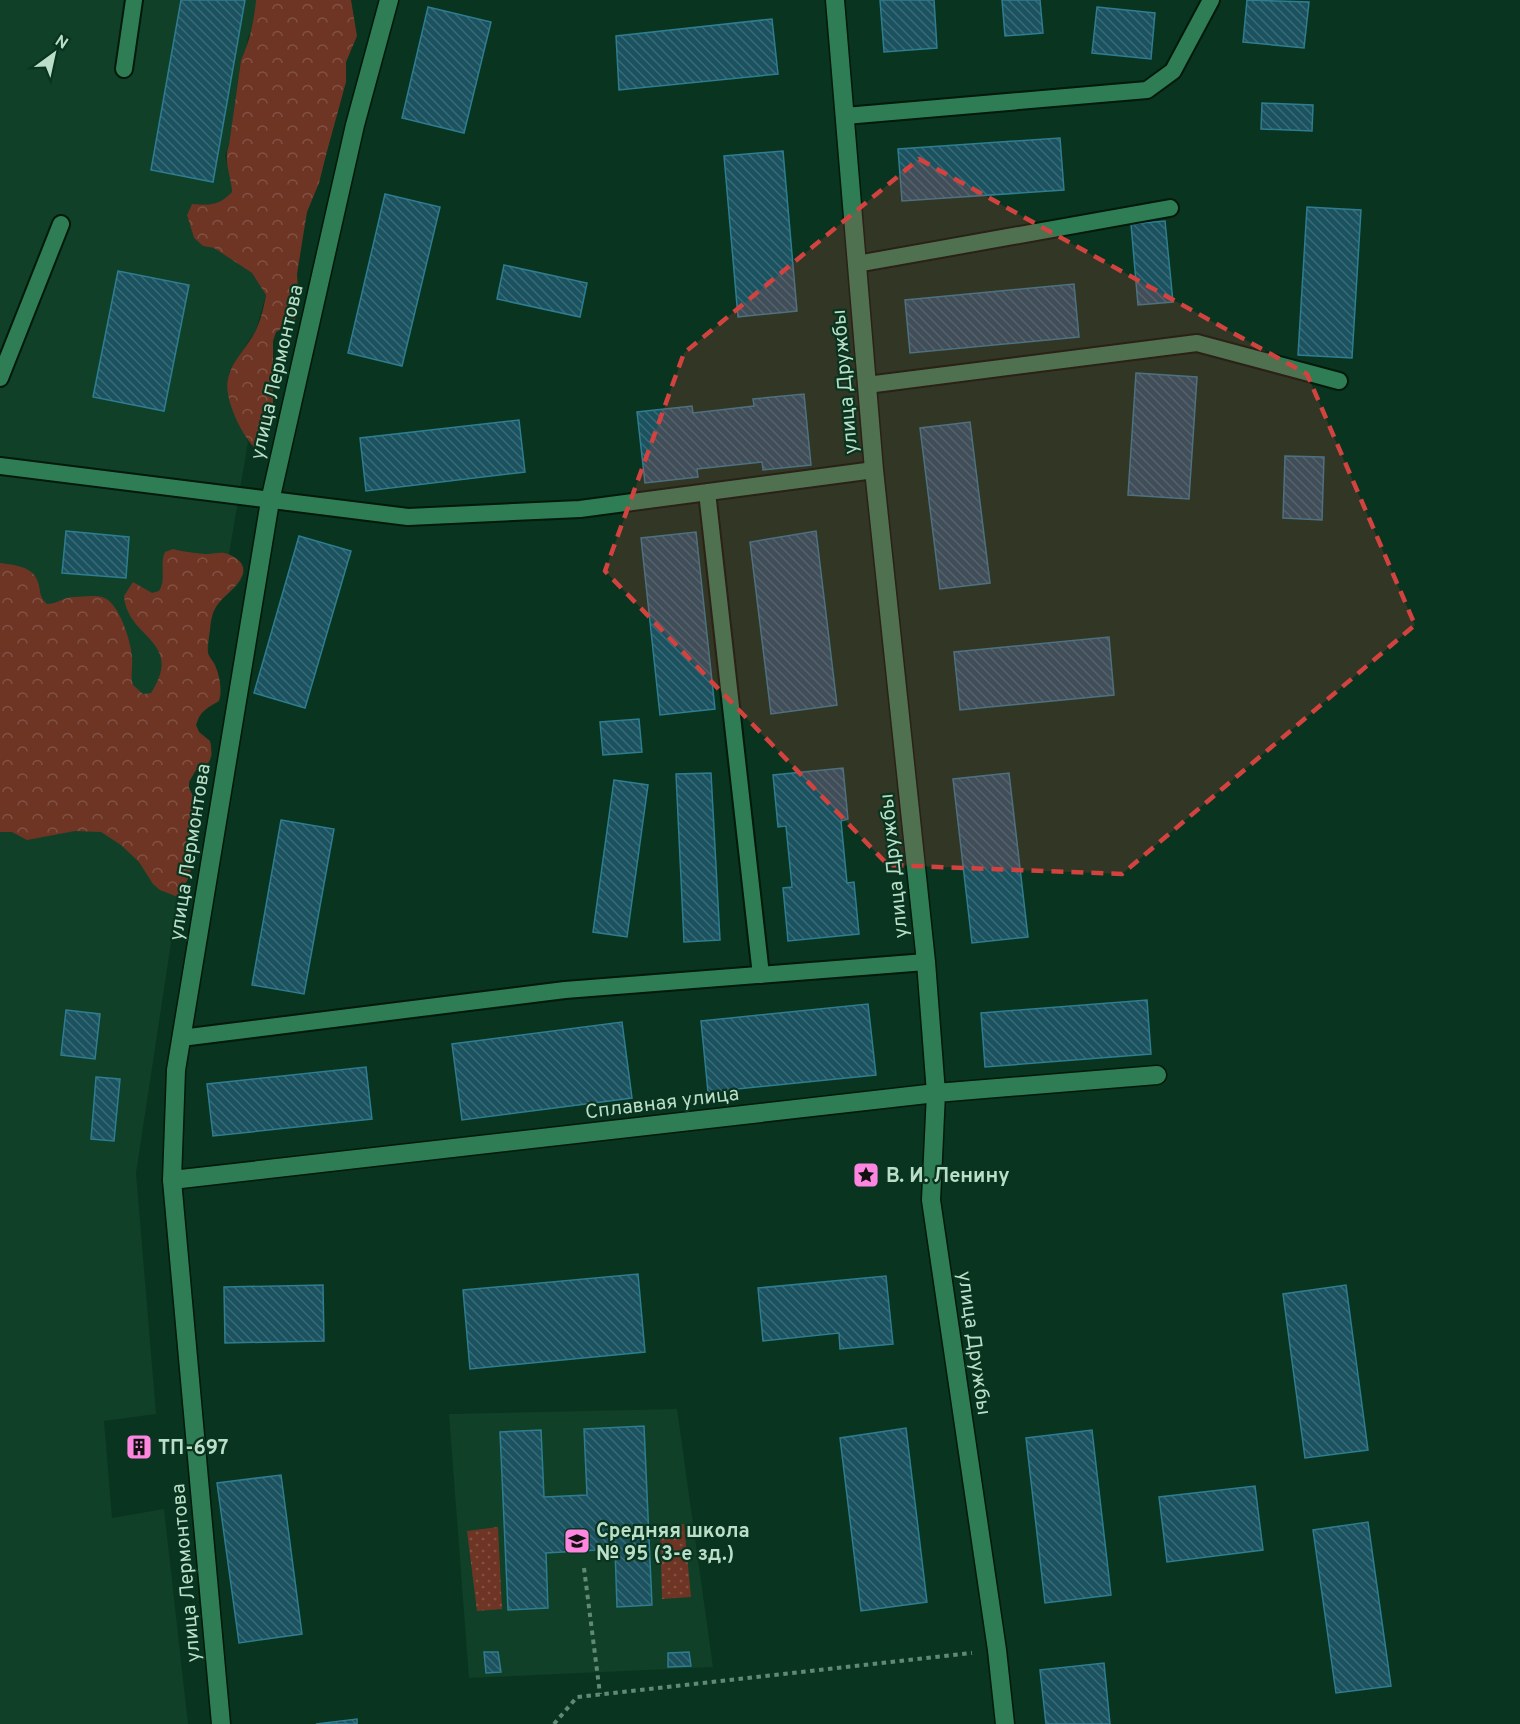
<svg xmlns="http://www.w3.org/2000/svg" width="1520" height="1724" font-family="Overpass,sans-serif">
<defs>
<pattern id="grass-dots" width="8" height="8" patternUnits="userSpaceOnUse" patternTransform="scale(1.5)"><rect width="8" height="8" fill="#6e3525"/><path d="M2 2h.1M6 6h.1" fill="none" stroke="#815243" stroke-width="1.8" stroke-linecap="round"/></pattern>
<pattern id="forest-crowns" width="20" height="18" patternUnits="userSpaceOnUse" patternTransform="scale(1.5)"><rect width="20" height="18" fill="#6e3525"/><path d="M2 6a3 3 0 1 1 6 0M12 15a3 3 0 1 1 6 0" fill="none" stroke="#815243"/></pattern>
<pattern id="building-back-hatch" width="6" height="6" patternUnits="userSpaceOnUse" patternTransform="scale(1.5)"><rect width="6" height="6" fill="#1b5260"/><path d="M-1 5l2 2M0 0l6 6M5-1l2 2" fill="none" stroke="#3a6a75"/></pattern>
</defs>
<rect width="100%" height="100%" fill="#09341f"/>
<path fill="#104028" d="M0,0H256L253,26L248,37L246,50L241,60L229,145L225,156L231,179L232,192L224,201L214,204H192L187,215L194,238L203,246L214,248L252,273L266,295L256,330L230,370L227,381L232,405L248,442L229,554L241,566L242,572L241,580L237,586L219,602L212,614L210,621L208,655L220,680L221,694L219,701L204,709L200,714L196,725L199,732L210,741L212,755L209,763L204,768L196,770L189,781V788L195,800L198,814L196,850L189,877L178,897L136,1173L156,1414L104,1421L112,1518L164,1509L188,1724H0Z
M677,1409L713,1667L469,1678L449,1414Z"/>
<path fill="url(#grass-dots)" d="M684,1524L691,1597L662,1599L660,1525Z
M498,1527L502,1609L477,1611L467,1531Z"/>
<path fill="url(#forest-crowns)" d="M256,0H351L357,36L346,62V82L326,155L319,183L307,212L297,274L299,304L295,320L276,332L273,341V424L269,433L256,449C242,437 223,397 228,378C232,360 248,347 256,330C261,320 264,306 266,295L252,273L214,248L203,246L194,238L187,215L192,204C210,205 219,206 232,192C231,174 223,161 229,145L241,60C250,42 254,20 256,0Z
M173,549C184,552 195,553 205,554C213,554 221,551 228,554C263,569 229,590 218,604C212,612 211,620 210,630C209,637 207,646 208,653C209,657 213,661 215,665C220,677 222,689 219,701C207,708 200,711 196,725L199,732L210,741C213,755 212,766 196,770L189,782V788L195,800L198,814L196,850L189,877L178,897L160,890L153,884L139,862L121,845L101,832L75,831L27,840L12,832H0V563C14,565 33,566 38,582C41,592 39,597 47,604C57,604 64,597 74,597C82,597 94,595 102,597C119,601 131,642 132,657C133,667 130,676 133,685L143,694L151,693C185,640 127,639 124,596L133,582L152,593L159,591C167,579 159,565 165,552Z"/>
<path fill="url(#building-back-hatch)" stroke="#2e7d90" stroke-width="1.5" d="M181,0H245L213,182L151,170Z
M880,0H934L937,48L884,52Z
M1002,0H1040L1043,33L1005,36Z
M1247,0L1309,2L1304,48L1243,42Z
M428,7L491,22L464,133L402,118Z
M1097,7L1155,13L1151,59L1092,53Z
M772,19L778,74L619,90L616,36Z
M1262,103L1313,105L1312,131L1261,129Z
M1060,138L1064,190L902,201L898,149Z
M783,151L797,311L738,317L724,156Z
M385,194L440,207L402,366L348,353Z
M1307,207L1361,210L1352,358L1298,355Z
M1165,221L1173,302L1138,305L1131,224Z
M504,265L587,283L580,317L497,299Z
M118,271L189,285L164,411L93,397Z
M1074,284L1079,337L910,353L905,300Z
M1136,373L1197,377L1189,499L1128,495Z
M804,394L811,465L763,470L762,462L697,469L698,477L645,483L637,412L692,406L693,413L754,406L753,399Z
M519,420L525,472L366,491L360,438Z
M970,422L990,583L940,589L920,428Z
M1285,456L1324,457L1322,520L1283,518Z
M66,531L129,537L126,578L62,573Z
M816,531L837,705L771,714L750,542Z
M696,532L715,709L660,715L641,538Z
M299,536L351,551L305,708L254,693Z
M1109,637L1114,695L960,710L954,652Z
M639,719L642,752L603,755L600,722Z
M843,768L848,819L841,821L847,883L854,882L859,934L788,941L783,888L792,887L786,826L778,827L773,775Z
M711,773L720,940L684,942L676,774Z
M1009,773L1028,937L972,943L953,779Z
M614,780L648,785L627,937L593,932Z
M281,820L334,829L304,994L252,985Z
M1147,1000L1151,1054L985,1067L981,1013Z
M868,1004L876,1075L708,1092L701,1021Z
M66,1010L100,1014L95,1059L61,1055Z
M622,1022L632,1098L462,1120L452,1044Z
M366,1067L372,1119L213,1136L207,1084Z
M96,1077L120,1079L114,1141L91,1139Z
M638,1274L645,1352L470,1369L463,1290Z
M886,1276L893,1344L840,1349L839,1333L763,1341L758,1288Z
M323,1285L324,1341L225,1343L224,1287Z
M1346,1285L1368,1450L1305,1458L1283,1294Z
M644,1426L652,1605L617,1607L615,1549L546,1553L548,1608L508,1610L500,1432L541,1430L544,1497L587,1495L584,1429Z
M906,1428L927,1602L861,1611L840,1438Z
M1092,1430L1111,1595L1045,1603L1026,1438Z
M146,1439V1455H132L131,1440Z
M281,1475L302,1634L239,1643L217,1483Z
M1255,1486L1263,1550L1167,1562L1159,1497Z
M1368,1522L1391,1686L1336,1693L1313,1530Z
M484,1652H498L501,1672L486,1673Z
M689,1652L691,1666L668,1667V1653Z
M1104,1663L1110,1724H1046L1040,1670Z
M357,1719V1724H316Z"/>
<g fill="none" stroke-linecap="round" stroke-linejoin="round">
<defs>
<path id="service" d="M124,69L134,0
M845,116L1147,90L1173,71L1211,0
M857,264L1170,208
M0,378L61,224
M867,385L1197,343L1339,381
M0,466L408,517L580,509L874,470
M707,492L761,975
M181,1038L565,990L926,962"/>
<path id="minor" d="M389,0L355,125L270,501L176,1070L172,1180L936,1093L1157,1075
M835,0L874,470L926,962L936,1093L931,1200L997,1650L1005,1724"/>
<path id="tertiary" d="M172,1180L221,1724"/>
</defs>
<use href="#service" stroke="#02190c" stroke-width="20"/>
<use href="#minor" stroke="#02190c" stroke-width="21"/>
<use href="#tertiary" stroke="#02190c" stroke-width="21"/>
<path stroke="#628973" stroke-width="4" stroke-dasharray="4.5 4.5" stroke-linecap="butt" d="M584,1568L600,1694
M554,1724L577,1697L972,1653"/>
<use href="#service" stroke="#2f7d54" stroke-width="16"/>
<use href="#minor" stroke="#2f7d54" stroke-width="18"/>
<use href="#tertiary" stroke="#2f7d54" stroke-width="18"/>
</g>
<path fill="#d24340" fill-opacity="0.2" stroke="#d24340" stroke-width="4.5" stroke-dasharray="12 8" stroke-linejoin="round" d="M919,159L1307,374L1415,625L1122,874L888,865L605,571L684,353Z"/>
<defs>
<symbol id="sight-square" viewBox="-11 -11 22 22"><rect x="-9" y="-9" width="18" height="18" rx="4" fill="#fe86e1" stroke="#09341f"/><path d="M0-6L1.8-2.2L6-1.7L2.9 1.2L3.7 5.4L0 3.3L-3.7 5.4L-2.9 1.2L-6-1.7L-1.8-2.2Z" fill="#111"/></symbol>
<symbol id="building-square" viewBox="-11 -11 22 22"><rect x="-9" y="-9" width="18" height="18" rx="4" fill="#fe86e1" stroke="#09341f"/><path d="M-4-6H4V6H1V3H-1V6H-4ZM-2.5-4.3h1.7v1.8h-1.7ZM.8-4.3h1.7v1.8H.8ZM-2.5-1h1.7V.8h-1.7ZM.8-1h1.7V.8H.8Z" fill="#111"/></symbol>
<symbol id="school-square" viewBox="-11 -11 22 22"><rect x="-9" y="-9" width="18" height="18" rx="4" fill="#fe86e1" stroke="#09341f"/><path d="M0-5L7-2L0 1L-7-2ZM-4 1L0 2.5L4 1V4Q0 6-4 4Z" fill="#111"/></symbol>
</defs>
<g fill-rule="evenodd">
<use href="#sight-square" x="851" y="1160" width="30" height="30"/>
<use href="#building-square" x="124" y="1432" width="30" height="30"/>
<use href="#school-square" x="562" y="1526" width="30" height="30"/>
</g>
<g text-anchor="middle" stroke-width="4.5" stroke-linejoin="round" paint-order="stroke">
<g font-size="20" fill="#badec7" stroke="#09341f">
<text transform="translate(276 372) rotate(-77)" y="7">улица Лермонтова</text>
<text transform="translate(844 382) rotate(-95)" y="7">улица Дружбы</text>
<text transform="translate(189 852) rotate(-81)" y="7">улица Лермонтова</text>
<text transform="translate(893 866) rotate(-96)" y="7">улица Дружбы</text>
<text transform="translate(662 1102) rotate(-7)" y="7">Сплавная улица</text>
<text transform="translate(975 1343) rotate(82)" y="7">улица Дружбы</text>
<text transform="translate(185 1573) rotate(-95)" y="7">улица Лермонтова</text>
</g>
<g font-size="20" font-weight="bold" fill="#badec7" stroke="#09341f" text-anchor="start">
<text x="886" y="1182">В. И. Ленину</text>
<text x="158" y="1454">ТП-697</text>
<text x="596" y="1537">Средняя школа<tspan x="596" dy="23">№ 95 (3-е зд.)</tspan></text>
</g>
</g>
<g transform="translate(54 54) rotate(33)" stroke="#09341f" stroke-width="4.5" paint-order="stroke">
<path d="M0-4.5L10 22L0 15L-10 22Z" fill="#badec7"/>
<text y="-9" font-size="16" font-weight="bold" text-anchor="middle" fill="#badec7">N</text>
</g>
</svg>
